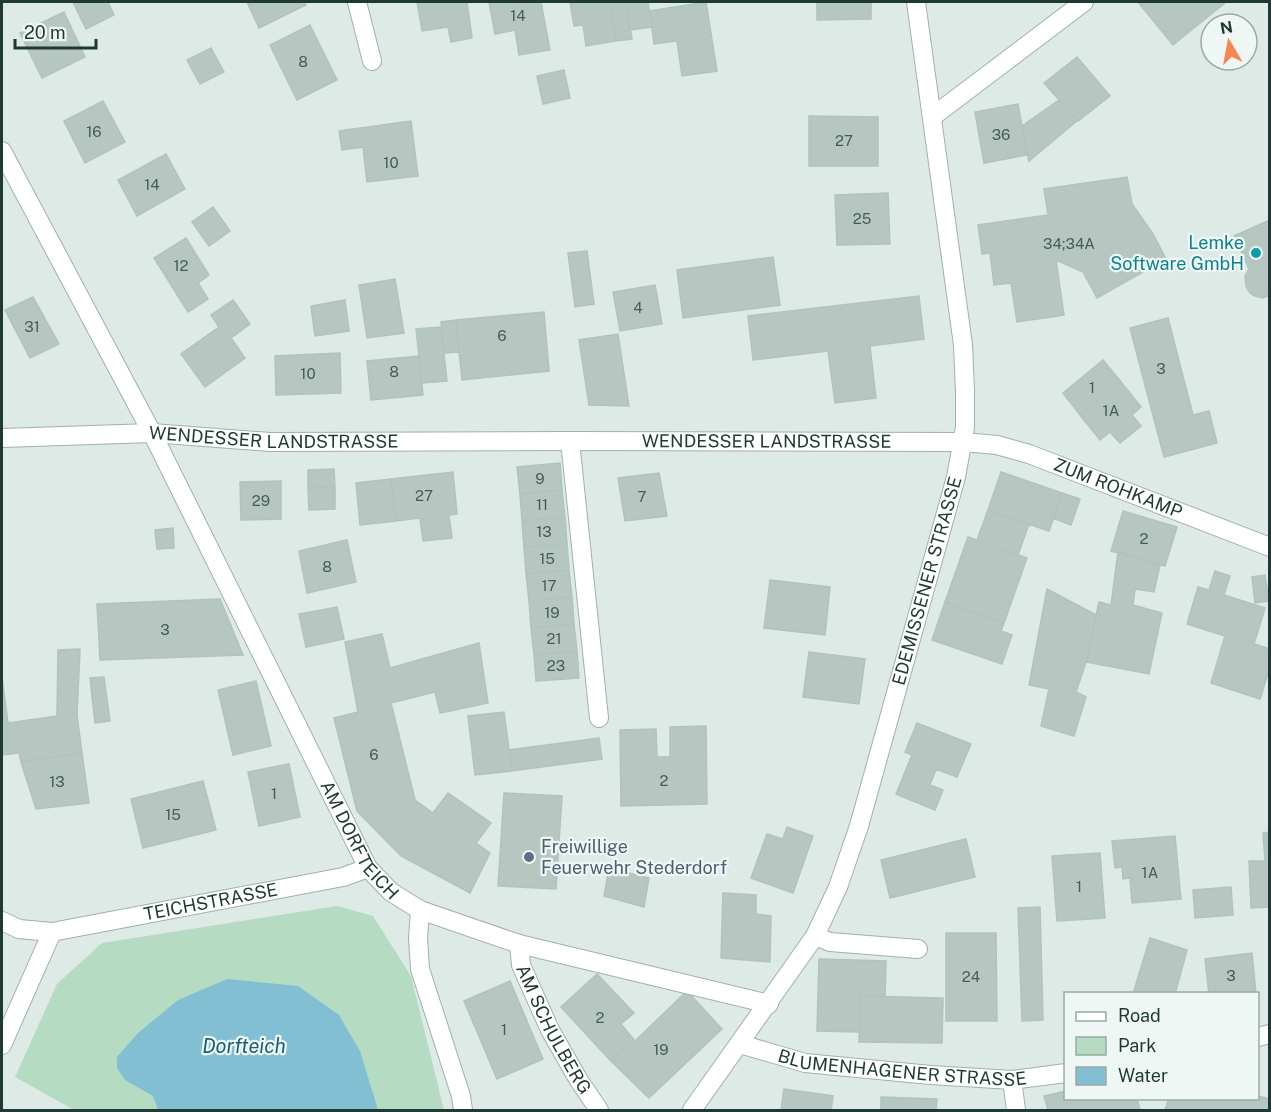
<svg xmlns="http://www.w3.org/2000/svg" width="1271" height="1112" font-family="'Public Sans',sans-serif">
<rect width="100%" height="100%" fill="#ddeae5"/>
<path fill="#b5dcc3" d="M337,906L373,916L411,976L444,1110H74L15,1077L57,984L102,943Z"/>
<path fill="#82bfd2" d="M227,979L298,986L339,1015L360,1051L378,1110H158L153,1096L125,1080L117,1068V1057L138,1033L178,1000Z"/>
<path fill="#b6c7c1" stroke="#b0c3bd" stroke-width="1.5" d="M73,2H108L114,15L86,29Z
M247,2H304L306,5L259,28Z
M417,2H467L472,38L451,42L448,27L422,31Z
M489,2H541L550,50L519,55L515,30L495,34Z
M570,2H610L616,41L586,46L583,25L574,26Z
M610,2H626L632,39L616,41Z
M626,2H648L652,27L630,30Z
M706,2L717,71L682,76L677,41L654,44L650,11Z
M817,2H871V19L817,20Z
M1138,2H1226L1173,45Z
M64,12L85,57L42,78L20,33Z
M310,25L337,80L297,100L270,45Z
M211,48L224,72L200,84L187,60Z
M1077,57L1110,96L1078,121L1044,83Z
M564,70L570,98L543,104L537,76Z
M1059,100L1078,120L1029,161L1022,126Z
M103,101L125,142L85,163L64,121Z
M1018,104L1027,155L984,163L975,112Z
M809,116L878,117V166H809Z
M411,121L418,176L367,182L363,147L342,150L339,131Z
M166,154L185,189L137,216L118,180Z
M1127,177L1132,204L1153,234L1166,259L1097,298L1083,272L1056,260L1064,315L1017,322L1011,283L994,285L990,253L982,254L978,225L1048,215L1044,189Z
M888,193L890,244L837,245L835,195Z
M213,207L230,231L209,246L192,222Z
M1270,220V295L1263,298L1255,296L1250,293L1246,286L1245,276L1249,269L1234,236Z
M186,238L209,275L198,283L208,299L188,312L154,258Z
M587,251L594,304L575,307L568,253Z
M773,257L780,305L683,318L677,270Z
M395,279L404,333L367,338L359,285Z
M655,285L662,324L620,331L613,292Z
M919,296L924,339L870,346L876,398L835,403L828,351L753,360L748,316Z
M33,297L59,344L30,358L5,310Z
M233,300L250,324L231,338L245,358L205,387L181,354L219,327L211,315Z
M345,300L349,331L315,336L311,306Z
M544,312L549,371L462,380L456,320Z
M1168,318L1193,415L1209,411L1217,443L1164,457L1130,328Z
M456,320L459,352L444,353L441,322Z
M441,327L447,381L422,383L416,329Z
M618,334L629,406L589,405L579,340Z
M340,353L341,393L276,395L275,356Z
M419,356L423,395L371,400L367,361Z
M1103,360L1121,382L1080,415L1063,393Z
M1121,382L1141,407L1132,415L1141,426L1120,443L1110,432L1100,440L1080,415Z
M560,463L562,490L520,494L517,467Z
M334,469L335,487L308,488V470Z
M453,472L457,514L449,515L452,538L423,541L420,518L396,521L391,479Z
M1001,472L1062,493L1049,531L988,510Z
M659,473L667,516L625,521L618,478Z
M391,479L396,521L360,525L356,483Z
M281,481V519L241,520L240,482Z
M335,487V509L309,510L308,488Z
M562,490L565,517L522,521L520,494Z
M1062,493L1080,499L1071,525L1053,518Z
M988,510L1029,524L1018,555L977,540Z
M1123,511L1177,527L1165,566L1111,551Z
M565,517L567,544L524,547L522,521Z
M173,528L174,548L157,549L155,530Z
M968,537L1027,558L1004,623L945,602Z
M347,540L356,582L307,593L299,551Z
M567,544L569,570L526,574L524,547Z
M1118,552L1160,565L1154,592L1135,589L1133,605L1162,613L1149,674L1086,662L1099,602L1111,605Z
M569,570L572,597L529,601L526,574Z
M1215,571L1230,576L1224,595L1265,608L1254,644L1270,649V667L1260,699L1211,683L1225,636L1187,624L1198,587L1209,590Z
M1265,575L1269,601L1255,603L1252,577Z
M770,580L830,587L825,635L764,628Z
M1047,589L1096,615L1086,662L1076,692L1086,697L1074,736L1041,726L1049,689L1029,685Z
M572,597L574,624L531,628L529,601Z
M220,599L243,655L100,660L97,604Z
M945,602L1004,623L1001,631L1012,635L1002,664L932,640Z
M337,607L344,639L306,647L299,614Z
M574,624L577,651L534,655L531,628Z
M382,634L390,668L479,643L488,703L440,713L435,692L391,703L415,800L433,813L448,793L491,823L476,843L490,853L470,893L401,856L357,811L334,718L358,712L345,642Z
M80,649L77,715L82,753L21,762L19,753L2,755V677L8,723L57,716L58,650Z
M577,651L579,678L536,681L534,655Z
M809,652L865,659L859,704L803,697Z
M104,677L110,721L95,723L90,678Z
M256,681L271,746L233,755L218,690Z
M504,712L512,771L475,775L468,716Z
M917,723L971,744L957,777L936,769L930,785L943,790L935,810L896,794L912,755L905,752Z
M706,726L707,804L621,806L620,730L656,729L657,757H670V727Z
M599,738L602,759L512,771L509,750Z
M82,753L89,803L36,809L21,762Z
M289,764L300,817L259,826L248,772Z
M203,781L216,830L143,848L131,799Z
M504,793L562,796L556,889L498,886Z
M787,827L813,836L793,893L751,878L767,834L783,839Z
M1270,832V907L1251,908L1249,861H1265L1263,833Z
M1175,836L1181,899L1132,903L1130,878L1123,879L1122,867L1115,868L1112,841Z
M966,839L975,877L890,898L881,860Z
M1100,853L1105,918L1057,921L1052,856Z
M609,868L649,878L644,907L604,896Z
M1231,887L1233,915L1195,918L1193,890Z
M723,893L756,895V914L771,916L770,962L721,958Z
M1040,907L1043,1020L1022,1021L1018,908Z
M946,933H996L997,1021H946Z
M1150,938L1187,950L1175,994H1133Z
M1252,953L1256,994H1209L1205,959Z
M819,959L886,961L885,997L860,996L859,1032L817,1031Z
M597,974L634,1013L621,1024L635,1041L610,1060L561,1007Z
M510,981L543,1059L497,1079L464,1001Z
M687,991L722,1029L649,1098L610,1060L635,1041Z
M860,996L943,998L942,1043L859,1042Z
M784,1089L833,1096L831,1110H781Z
M1066,1091V1098H1137L1140,1110H1048L1044,1096Z
M1258,1096L1270,1099V1110H1165L1169,1098H1258Z
M881,1097L937,1099L936,1110H881Z"/>
<g fill="none" stroke-linecap="round" stroke-linejoin="round">
<defs>
<g id="minor">
<path d="M357,2L372,61"/>
<path d="M932,117L1084,2"/>
<path id="s1" d="M2,151L152,433L368,868L391,892L420,910L519,944L769,1004"/>
<path id="s2" d="M2,438L152,433L270,442L570,441L963,442L997,445L1029,454L1270,547"/>
<path d="M570,441L599,718"/>
<path d="M420,910L418,938L420,969L461,1096L463,1110"/>
<path d="M2,921L19,929L52,932"/>
<path d="M815,936L830,942L918,949"/>
<path id="s3" d="M519,944L521,965L550,1030L578,1079L599,1110"/>
<path d="M1258,1037L1270,1034"/>
<path id="s4" d="M740,1044L805,1063L931,1075L1012,1080L1066,1073"/>
<path id="s5" d="M2,1045L52,932L343,877L368,868"/>
<path d="M1012,1080L1016,1110"/>
<path id="s6" d="M692,1110L815,936L838,887L859,826L956,477L965,427V391L963,345L916,2"/>
</g>
</defs>
<use href="#minor" stroke="#a0b1ac" stroke-width="20"/>
<use href="#minor" stroke="#fff" stroke-width="18"/>
</g>
<circle fill="#0f9aa8" stroke="#eef7f3" stroke-width="2" cx="1256" cy="253" r="6"/>
<circle fill="#5c6f8a" stroke="#eef7f3" stroke-width="2" cx="529" cy="857" r="6"/>
<g text-anchor="middle" stroke-width="4.5" stroke-linejoin="round" paint-order="stroke">
<g font-size="15" fill="#455c57">
<text x="518" y="21">14</text>
<text x="303" y="67">8</text>
<text x="94" y="137">16</text>
<text x="1001" y="140">36</text>
<text x="844" y="146">27</text>
<text x="391" y="168">10</text>
<text x="152" y="190">14</text>
<text x="862" y="224">25</text>
<text x="1069" y="249">34;34A</text>
<text x="181" y="271">12</text>
<text x="638" y="313">4</text>
<text x="32" y="332">31</text>
<text x="502" y="341">6</text>
<text x="1161" y="374">3</text>
<text x="394" y="377">8</text>
<text x="308" y="379">10</text>
<text x="1092" y="393">1</text>
<text x="1111" y="416">1A</text>
<text x="540" y="484">9</text>
<text x="424" y="501">27</text>
<text x="642" y="502">7</text>
<text x="261" y="506">29</text>
<text x="542" y="510">11</text>
<text x="544" y="537">13</text>
<text x="1144" y="544">2</text>
<text x="547" y="564">15</text>
<text x="327" y="572">8</text>
<text x="549" y="591">17</text>
<text x="552" y="618">19</text>
<text x="165" y="635">3</text>
<text x="554" y="644">21</text>
<text x="556" y="671">23</text>
<text x="374" y="760">6</text>
<text x="664" y="786">2</text>
<text x="57" y="787">13</text>
<text x="274" y="799">1</text>
<text x="173" y="820">15</text>
<text x="1150" y="878">1A</text>
<text x="1079" y="892">1</text>
<text x="1231" y="981">3</text>
<text x="971" y="982">24</text>
<text x="600" y="1023">2</text>
<text x="504" y="1035">1</text>
<text x="661" y="1055">19</text>
</g>
<g font-size="18" fill="#0d838f" stroke="#eef7f3" text-anchor="end">
<text x="1244" y="249">Lemke<tspan x="1244" dy="21">Software GmbH</tspan></text>
</g>
<g font-size="18" fill="#1f3934" stroke="#eef7f3">
<text dy="6" stroke="none"><textPath href="#s2" startOffset="272">WENDESSER LANDSTRASSE</textPath></text>
<text dy="6" stroke="none"><textPath href="#s2" startOffset="765">WENDESSER LANDSTRASSE</textPath></text>
<text dy="6" stroke="none"><textPath href="#s2" startOffset="1124">ZUM ROHKAMP</textPath></text>
<text dy="6" stroke="none"><textPath href="#s6" startOffset="586">EDEMISSENER STRASSE</textPath></text>
<text dy="6" stroke="none"><textPath href="#s1" startOffset="777">AM DORFTEICH</textPath></text>
<text dy="6" stroke="none"><textPath href="#s5" startOffset="285">TEICHSTRASSE</textPath></text>
<text dy="6" stroke="none"><textPath href="#s3" startOffset="93">AM SCHULBERG</textPath></text>
<text dy="6" stroke="none"><textPath href="#s4" startOffset="165">BLUMENHAGENER STRASSE</textPath></text>
</g>
<g font-size="18" fill="#4e5e75" stroke="#eef7f3" text-anchor="start">
<text x="541" y="853">Freiwillige<tspan x="541" dy="21">Feuerwehr Stederdorf</tspan></text>
</g>
<g font-size="20" font-style="italic" fill="#185f76" stroke="#eef7f3">
<text x="244" y="1053">Dorfteich</text>
</g>
</g>
<rect width="1271" height="1112" fill="none" stroke="#1f3934" stroke-width="6"/>
<rect x="1064" y="992" width="195" height="108" fill="#eef7f3" stroke="#9baba7" stroke-width="1.5"/>
<rect x="1076" y="1012" width="30" height="9" fill="#ffffff" stroke="#9baba7" stroke-width="1.5"/>
<text x="1118" y="1022" font-size="18" fill="#1f3934">Road</text>
<rect x="1076" y="1037" width="30" height="18" fill="#b5dcc3" stroke="#9baba7" stroke-width="1.5"/>
<text x="1118" y="1052" font-size="18" fill="#1f3934">Park</text>
<rect x="1076" y="1067" width="30" height="18" fill="#82bfd2" stroke="#9baba7" stroke-width="1.5"/>
<text x="1118" y="1082" font-size="18" fill="#1f3934">Water</text>
<g transform="translate(1229 42) rotate(350)"><circle r="28" fill="#eef7f3" stroke="#9baba7" stroke-width="1.5"/>
<path d="M0-4.5L10 22L0 15L-10 22Z" fill="#f6864f"/>
<text y="-9" font-size="16" font-weight="bold" text-anchor="middle" fill="#1f3934">N</text>
</g>
<path d="M15 39v9h81v-9" fill="none" stroke="#1f3934" stroke-width="3"/>
<text x="24" y="39" font-size="18" fill="#1f3934" stroke="#eef7f3" stroke-width="4.5" paint-order="stroke">20 m</text>
</svg>
